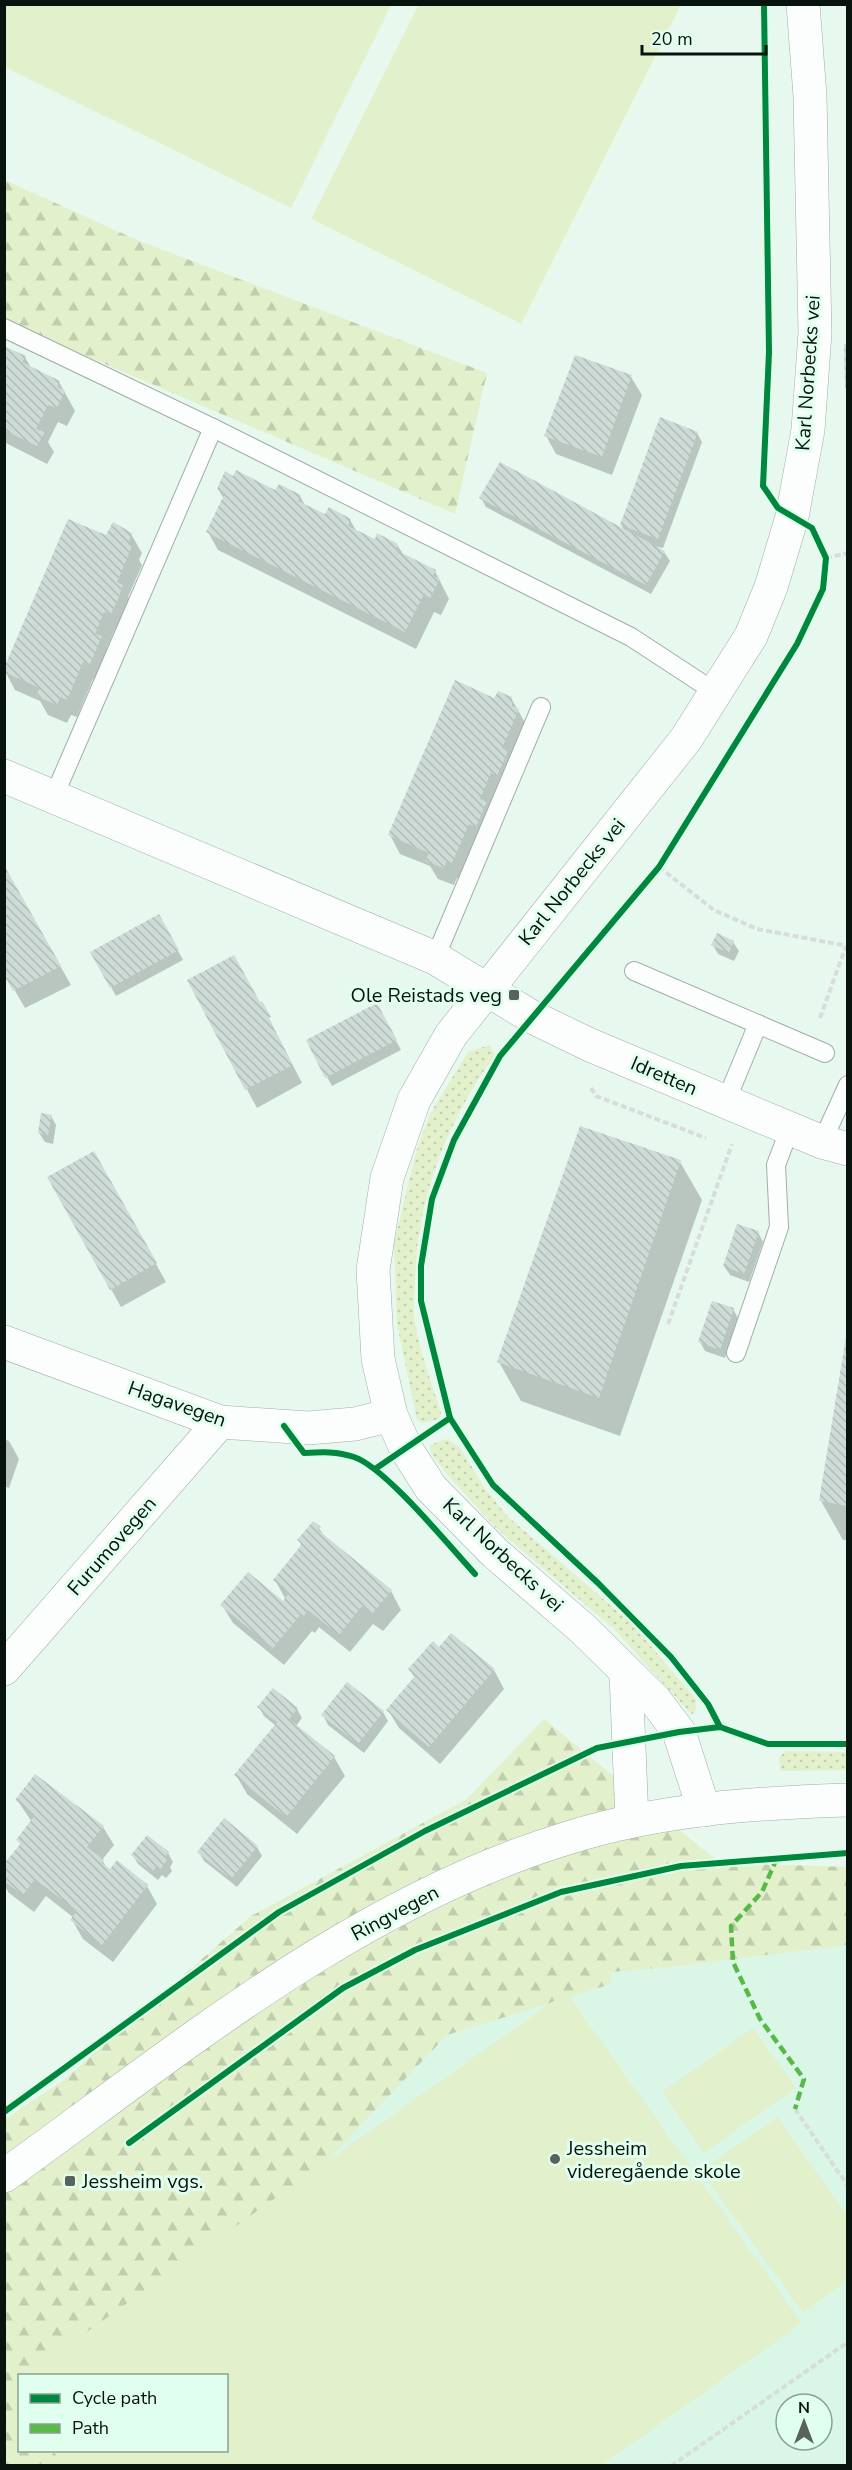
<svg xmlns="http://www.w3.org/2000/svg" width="852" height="2470" viewBox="0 0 852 2470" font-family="'Nunito Sans',sans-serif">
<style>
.built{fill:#d9f6e7;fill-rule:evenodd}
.grass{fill:url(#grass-dots)}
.forest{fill:url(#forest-firs)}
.pitch{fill:#e2f1cb}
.shadow{fill:#0003}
.building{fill:url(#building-back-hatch)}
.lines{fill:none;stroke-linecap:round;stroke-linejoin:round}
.lane-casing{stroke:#a1aea7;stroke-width:20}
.street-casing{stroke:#a1aea7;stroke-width:34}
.secondary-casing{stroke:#a1aea7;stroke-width:34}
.path{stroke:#d8ddda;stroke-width:4;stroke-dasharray:6 3;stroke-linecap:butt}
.lane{stroke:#fbfefd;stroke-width:18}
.street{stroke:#fbfefd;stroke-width:33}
.secondary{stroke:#fbfefd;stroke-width:33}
.quiet{stroke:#58b947;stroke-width:4.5;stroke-dasharray:9 4.5;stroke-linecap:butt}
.cycleway-casing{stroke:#e0ffee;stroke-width:10}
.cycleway{stroke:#00873e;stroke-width:6}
.poi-dot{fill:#57635d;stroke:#e0ffee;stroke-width:2}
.labels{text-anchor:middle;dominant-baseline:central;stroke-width:6;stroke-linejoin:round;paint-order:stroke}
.street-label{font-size:20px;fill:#09130e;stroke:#e0ffee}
.poi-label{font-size:20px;fill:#09130e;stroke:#e0ffee;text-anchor:start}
</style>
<defs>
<pattern id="grass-dots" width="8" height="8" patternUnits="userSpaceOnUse" patternTransform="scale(1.5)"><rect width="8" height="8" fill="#e2f1cb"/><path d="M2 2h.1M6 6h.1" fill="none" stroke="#c1cead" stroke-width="1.8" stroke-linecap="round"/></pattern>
<pattern id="forest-firs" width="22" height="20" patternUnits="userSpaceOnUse" patternTransform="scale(1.5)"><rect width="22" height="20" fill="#e2f1cb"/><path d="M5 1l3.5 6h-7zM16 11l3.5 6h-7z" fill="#c1cead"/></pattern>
<pattern id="building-back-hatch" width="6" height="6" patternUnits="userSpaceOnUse" patternTransform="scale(1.5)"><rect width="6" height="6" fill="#cedcd7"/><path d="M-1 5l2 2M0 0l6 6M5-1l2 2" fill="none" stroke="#b0bcb7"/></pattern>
</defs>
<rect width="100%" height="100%" fill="#e7f8ef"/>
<path class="built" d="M847,1928V2465H5L4,2342L522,1975ZM20,2376H226V2450H20ZM786,2404H822V2440H786Z"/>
<g class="grass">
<path d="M490,1045L495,1055C447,1121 417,1198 415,1280C415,1292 413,1305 414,1316C419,1350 431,1381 441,1413L439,1419L423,1423L417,1420L397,1324L394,1243L417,1149L430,1114L468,1052Z"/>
<polygon points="446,1439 459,1446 484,1487 506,1515 632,1624 696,1699 696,1709 692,1715 615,1630 496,1528 445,1472 431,1453 430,1445"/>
<polygon points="785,1751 847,1752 847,1770 780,1771 779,1758"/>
</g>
<g class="forest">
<polygon points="5,180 137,240 487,373 455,514 5,321"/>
<polygon points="544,1719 720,1863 847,1867 847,1945 667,1967 611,1972 611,1984 447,2035 279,2211 160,2375 20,2376 20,2450 171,2451 173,2465 5,2466 5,2119 65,2079 251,1916 467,1799"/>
</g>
<g class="pitch">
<polygon points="419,4 681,5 521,324 311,219"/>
<polygon points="4,5 5,4 391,5 291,208 5,67"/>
<polygon points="566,1992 802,2323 602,2465 64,2465 53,2451 226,2450 226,2376 26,2375"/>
<polygon points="753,2028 796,2088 704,2153 662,2092"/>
<polygon points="777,2117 847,2215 847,2281 803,2313 701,2171"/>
</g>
<g class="shadow">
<polygon points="4,347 25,357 31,368 59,382 75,411 67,426 58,422 48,442 54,452 47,464 4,442"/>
<polygon points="631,377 642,395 612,475 556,454 546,436"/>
<polygon points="697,433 702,442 663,548 652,546 664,552 670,561 651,594 486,507 481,498 625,531 621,525"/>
<polygon points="218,489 300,496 306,507 326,516 350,520 357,532 375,541 397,545 404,555 435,571 449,599 441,615 434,612 416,649 218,550 208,532 224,499"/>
<polygon points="131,534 142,553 139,560 142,565 128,597 133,605 122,632 115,629 107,648 111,656 101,681 93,679 77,717 71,715 67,723 48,715 40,701 15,690 5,671 107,536"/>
<polygon points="511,698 528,728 463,880 457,878 454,885 438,879 430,866 400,854 390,835 495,700"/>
<polygon points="4,867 71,985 25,1008 4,972"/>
<polygon points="159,916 183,960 116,996 92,953"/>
<polygon points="733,942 739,951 734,961 718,954 713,945"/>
<polygon points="189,981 261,1003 302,1083 257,1108"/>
<polygon points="382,1014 401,1050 332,1086 327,1077"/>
<polygon points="51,1116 56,1125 53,1144 45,1142 39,1133"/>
<polygon points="94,1153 166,1282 121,1307 49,1178"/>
<polygon points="680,1162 702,1200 620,1436 521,1401 499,1362"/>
<polygon points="758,1232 763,1242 749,1282 730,1275 724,1266"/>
<polygon points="733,1309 738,1318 725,1358 705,1351 700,1342"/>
<polygon points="848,1339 848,1540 843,1540 821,1501"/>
<polygon points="4,1439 9,1441 19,1459 9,1488 4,1486"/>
<polygon points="319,1528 325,1538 391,1591 401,1610 383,1631 373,1624 350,1652 319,1627 315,1633 312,1631 284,1665 233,1623 222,1605 284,1603 285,1598 275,1580 302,1547 299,1540"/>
<polygon points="439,1649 494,1670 504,1689 440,1764 399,1728 388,1710 415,1678 410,1670"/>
<polygon points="259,1707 297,1709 302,1718 296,1726 334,1757 345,1776 297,1834 247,1794 236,1775 276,1726 264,1716"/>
<polygon points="383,1712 388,1721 364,1753 328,1725 323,1715"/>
<polygon points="17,1800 103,1827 114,1845 102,1860 107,1868 147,1886 157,1904 113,1962 83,1939 72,1920 74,1918 46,1896 34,1912 9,1893 4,1885 4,1866 21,1845 18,1840 32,1822"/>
<polygon points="257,1847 262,1856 237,1887 204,1861 199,1852"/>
<polygon points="168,1853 173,1862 170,1867 172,1871 166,1878 162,1875 158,1880 138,1864 133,1855"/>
</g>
<g class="building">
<polygon points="844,344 848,344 848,388 845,388"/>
<polygon points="4,346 26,356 22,362 60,381 57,387 65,391 57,408 48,405 36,429 45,432 37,446 4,430"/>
<polygon points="575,355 632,375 602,457 544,436"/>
<polygon points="660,417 698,432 658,539 620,525"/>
<polygon points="500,462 665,551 646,585 479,498"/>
<polygon points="236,470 275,490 279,484 301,495 298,501 325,514 329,507 351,519 348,526 375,539 377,533 398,544 396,550 436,570 433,576 440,579 430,598 424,594 405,632 206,532 225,493 217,489 225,471 233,476"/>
<polygon points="68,519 106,535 113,522 132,533 128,544 132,546 117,582 123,585 118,599 111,614 104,612 95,634 102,636 90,664 83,662 67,700 60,697 57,705 36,696 40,688 4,672 4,668"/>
<polygon points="455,680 494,698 498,691 512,697 512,706 519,709 502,748 508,751 497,776 491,773 480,799 487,801 476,827 469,824 452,863 447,860 444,868 425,861 429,853 388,835"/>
<polygon points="4,865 61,966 13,991 4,975"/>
<polygon points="159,914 179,950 110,988 90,952"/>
<polygon points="717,933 734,941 729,953 711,945"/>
<polygon points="234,955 260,1002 262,1001 271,1017 268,1018 293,1065 245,1090 187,980"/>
<polygon points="377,1003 397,1040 325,1078 306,1040"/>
<polygon points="41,1113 52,1115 48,1135 38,1133"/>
<polygon points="580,1126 681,1160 599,1398 497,1362"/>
<polygon points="94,1151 157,1263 110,1290 47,1177"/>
<polygon points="737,1224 759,1231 744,1274 723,1266"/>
<polygon points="712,1301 734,1308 720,1350 698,1342"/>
<polygon points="846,1337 848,1337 848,1506 819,1501"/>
<polygon points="313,1521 321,1527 318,1530 392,1590 372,1614 362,1606 339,1635 308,1610 304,1616 301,1614 273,1648 220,1605 248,1572 283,1601 289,1593 273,1580 302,1544 297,1540"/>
<polygon points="451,1633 495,1669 429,1747 386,1710 415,1676 408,1669 433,1641 439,1647"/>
<polygon points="347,1682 384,1711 358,1744 321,1715"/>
<polygon points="273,1688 298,1708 289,1719 335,1756 286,1817 234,1775 277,1722 257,1707"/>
<polygon points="35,1774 104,1826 87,1847 104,1860 102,1863 110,1869 117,1860 148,1885 102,1945 70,1920 77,1911 35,1879 23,1895 4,1881 4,1864 21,1843 16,1840 35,1815 15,1800"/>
<polygon points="224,1818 258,1846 231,1879 197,1852"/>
<polygon points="147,1835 169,1852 164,1858 167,1860 160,1870 156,1867 152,1872 131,1855"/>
</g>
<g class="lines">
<g class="lane-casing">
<g id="lane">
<polyline points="4,328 213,428 631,637 715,692"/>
<polyline points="54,796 213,428"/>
<polyline points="435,958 541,707"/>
<polyline points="634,971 825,1053"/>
<polyline points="726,1101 758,1024"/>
<polyline points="822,1142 848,1085"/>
<polyline points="736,1353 779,1227 776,1165 790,1128"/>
</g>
</g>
<g class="street-casing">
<g id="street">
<polyline points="4,776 435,958 532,1017 590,1045 822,1142 848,1149"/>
<polyline points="4,1342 220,1422 308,1428 355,1424 391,1415"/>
<polyline points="4,1669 220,1422"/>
<polyline points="626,1674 632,1821"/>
<polyline points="704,1810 679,1732 654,1699 583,1629 495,1553 431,1488 406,1449 391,1415 378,1359 373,1270 387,1178 414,1100 451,1035 686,739 751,636 771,587 792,517 808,430 815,333 810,96 803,4"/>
</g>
</g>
<g class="secondary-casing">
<path id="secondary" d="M4,2176C182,2048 358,1901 571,1837C661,1809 754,1803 848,1800"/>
</g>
<g class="path">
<polyline points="826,558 848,553"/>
<polyline points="659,867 714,910 757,929 848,946"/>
<polyline points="820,1018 846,946"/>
<polyline points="591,1088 596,1096 706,1138"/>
<polyline points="668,1324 732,1144"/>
<polyline points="795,2109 848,2186"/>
<polyline points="671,2466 848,2342"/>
</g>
<use href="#lane" class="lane"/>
<use href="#street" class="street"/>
<use href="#secondary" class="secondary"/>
<polyline class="quiet" points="777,1858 762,1892 731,1926 733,1962 760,2019 804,2079 795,2109"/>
<g class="cycleway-casing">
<g id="cycleway">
<path d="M284,1426L304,1453C321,1452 337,1451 354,1457C385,1467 450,1547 475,1574"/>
<polyline points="375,1469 450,1418"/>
<polyline points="720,1727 708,1704 671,1657 598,1583 493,1485 450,1418 421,1301 421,1266 432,1199 454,1140 500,1056 659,867 797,644 823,589 826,558 812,528 778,508 763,486 769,352 764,4"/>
<polyline points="4,2112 279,1912 425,1831 597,1748 679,1732 720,1727 768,1744 848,1744"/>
<polyline points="129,2143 343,1988 415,1950 561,1892 681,1866 848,1853"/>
</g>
</g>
<use href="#cycleway" class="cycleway"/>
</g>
<g class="poi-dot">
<rect x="508" y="989" width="12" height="12" rx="3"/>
<circle cx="555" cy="2159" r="6"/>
<rect x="64" y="2175" width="12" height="12" rx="3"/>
</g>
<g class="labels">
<g class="street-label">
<text transform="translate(808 373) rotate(-86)">Karl Norbecks vei</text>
<text transform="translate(572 882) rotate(-51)">Karl Norbecks vei</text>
<text transform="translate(664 1076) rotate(23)">Idretten</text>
<text transform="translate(177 1404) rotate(19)">Hagavegen</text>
<text transform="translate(112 1546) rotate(-49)">Furumovegen</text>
<text transform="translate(503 1555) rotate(43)">Karl Norbecks vei</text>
<text transform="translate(395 1913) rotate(-28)">Ringvegen</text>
</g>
<g class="poi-label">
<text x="502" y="995" text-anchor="end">Ole Reistads veg</text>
<text x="567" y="2148">Jessheim<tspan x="567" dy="23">videregående skole</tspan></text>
<text x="82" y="2181">Jessheim vgs.</text>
</g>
</g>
<rect width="852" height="2470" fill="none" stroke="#09130e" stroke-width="12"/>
<rect x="18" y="2374" width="210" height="78" fill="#e0ffee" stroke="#8aa194" stroke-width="1.5"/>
<rect x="30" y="2394" width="30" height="9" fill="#00873e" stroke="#8aa194" stroke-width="1.5"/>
<text x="72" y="2404" font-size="18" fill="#09130e">Cycle path</text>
<rect x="30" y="2424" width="30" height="9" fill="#58b947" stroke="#8aa194" stroke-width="1.5"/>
<text x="72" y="2434" font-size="18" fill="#09130e">Path</text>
<g transform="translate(804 2422)"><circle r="28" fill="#e0ffee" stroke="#8aa194" stroke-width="1.5"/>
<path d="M0-4.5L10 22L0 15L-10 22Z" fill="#57635d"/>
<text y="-9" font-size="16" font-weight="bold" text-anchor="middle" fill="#09130e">N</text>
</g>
<path d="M642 45v9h124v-9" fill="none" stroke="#09130e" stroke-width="3"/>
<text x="651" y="45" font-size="18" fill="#09130e" stroke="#e0ffee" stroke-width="4.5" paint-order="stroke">20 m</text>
</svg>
